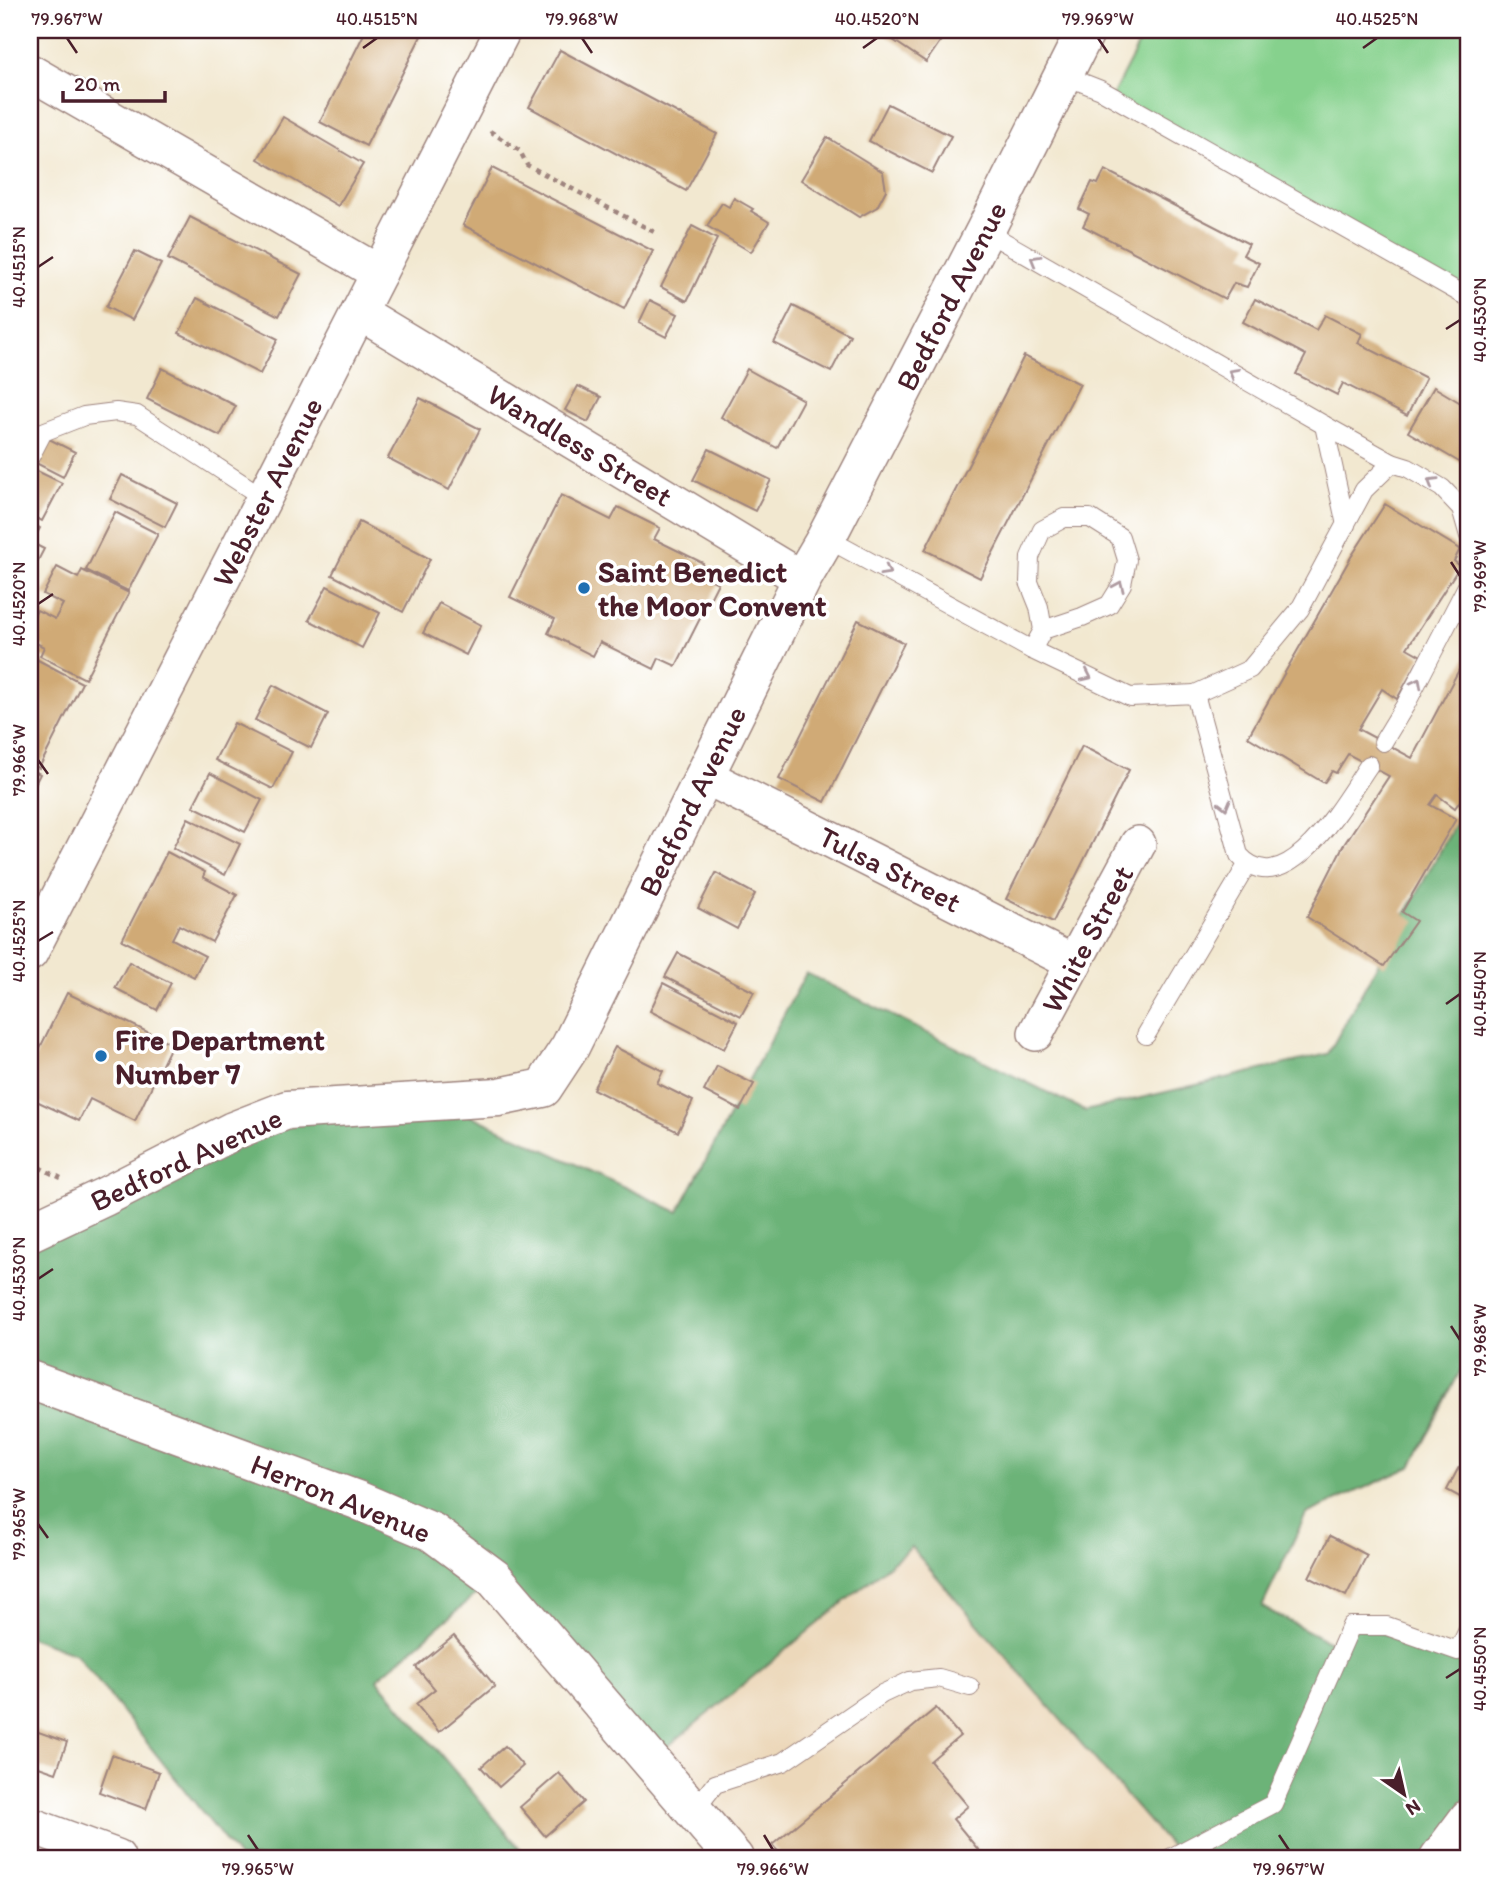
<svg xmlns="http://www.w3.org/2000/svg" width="1499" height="1888" viewBox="0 0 1499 1888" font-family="Itim,sans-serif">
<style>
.built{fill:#ecd8ba}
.green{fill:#86d18d;stroke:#68785c;stroke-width:2}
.forest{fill:#6cb378;stroke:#5b6952;stroke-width:2}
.building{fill:#d0aa76}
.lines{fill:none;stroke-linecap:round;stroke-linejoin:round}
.lane-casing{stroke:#9e847e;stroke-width:20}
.street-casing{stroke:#9e847e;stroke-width:38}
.secondary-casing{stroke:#9e847e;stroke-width:41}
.primary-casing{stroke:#9e847e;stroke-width:41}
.path{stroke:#9e847e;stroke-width:4.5;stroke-dasharray:5 5;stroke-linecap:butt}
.lane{stroke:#fff;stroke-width:18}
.street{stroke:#fff;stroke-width:35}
.secondary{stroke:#fff;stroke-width:38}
.primary{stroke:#fff;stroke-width:38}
.oneway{stroke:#ae9aa0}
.ticks{fill:none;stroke:#4a1f2b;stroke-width:2.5}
.poi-dot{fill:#1f6fb2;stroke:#fff;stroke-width:2.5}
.labels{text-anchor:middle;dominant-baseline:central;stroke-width:7;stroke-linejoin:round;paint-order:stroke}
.street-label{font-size:30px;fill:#4a1f2b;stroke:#fff}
.poi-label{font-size:30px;font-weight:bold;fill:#4a1f2b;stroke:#fff;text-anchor:start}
.neatline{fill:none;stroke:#4a1f2b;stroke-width:2.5}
.ticks-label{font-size:18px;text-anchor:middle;fill:#4a1f2b}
</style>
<rect width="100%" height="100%" fill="#fff"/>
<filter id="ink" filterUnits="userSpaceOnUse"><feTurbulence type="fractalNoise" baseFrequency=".0143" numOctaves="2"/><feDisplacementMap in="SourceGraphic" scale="14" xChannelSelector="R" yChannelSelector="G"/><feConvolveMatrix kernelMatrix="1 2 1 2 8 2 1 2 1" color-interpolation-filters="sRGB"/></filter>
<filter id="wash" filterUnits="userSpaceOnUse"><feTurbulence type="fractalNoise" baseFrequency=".00686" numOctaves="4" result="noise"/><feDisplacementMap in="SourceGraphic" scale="28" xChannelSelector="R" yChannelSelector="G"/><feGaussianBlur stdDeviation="1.57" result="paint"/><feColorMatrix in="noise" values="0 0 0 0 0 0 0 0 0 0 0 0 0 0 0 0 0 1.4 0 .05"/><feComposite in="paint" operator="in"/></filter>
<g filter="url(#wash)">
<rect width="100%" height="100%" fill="#f2e8d0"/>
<polygon class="built" points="911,1547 1177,1854 1183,1858 734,1858 650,1761"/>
<polygon class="green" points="1146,30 1469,30 1469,301 1112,96"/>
<polygon class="forest" points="1469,799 1469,1354 1411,1467 1306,1514 1262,1607 1341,1648 1351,1626 1458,1651 1469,1628 1469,1818 1439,1858 1183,1858 1177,1854 911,1547 650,1761 494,1579 377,1679 528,1858 239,1858 76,1654 30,1637 30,1232 233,1131 438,1100 678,1212 806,973 1085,1111 1328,1054"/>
<g id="blocks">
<g class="building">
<polygon points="366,30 424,30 366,146 320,122"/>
<polygon points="878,30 948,30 926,62"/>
<polygon points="560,50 717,134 686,191 529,107"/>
<polygon points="888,104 951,136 932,173 869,141"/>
<polygon points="283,117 363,164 338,206 258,159"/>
<polygon points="827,137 883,172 886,190 877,207 859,217 801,180"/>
<polygon points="492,168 653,251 624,309 463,225"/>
<polygon points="1105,170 1249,244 1243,255 1259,263 1247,287 1234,283 1225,299 1083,226 1089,214 1079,209 1092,182 1098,184"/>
<polygon points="734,198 753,209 751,211 769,222 751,252 707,226 722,203 729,207"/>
<polygon points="190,217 301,274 279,316 168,259"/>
<polygon points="692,226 717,239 687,301 661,287"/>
<polygon points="135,251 161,264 132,320 106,307"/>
<polygon points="197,298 278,339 260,374 179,333"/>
<polygon points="1255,299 1316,330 1325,315 1362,334 1358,343 1426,378 1407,416 1343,383 1337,395 1296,374 1306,355 1243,322"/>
<polygon points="650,300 678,314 666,337 639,323"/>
<polygon points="793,306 850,335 831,372 774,343"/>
<polygon points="1024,356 1080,384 980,578 925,550"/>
<polygon points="162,368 236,406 220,436 147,399"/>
<polygon points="747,369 803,400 777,448 721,417"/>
<polygon points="578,386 601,397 588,422 565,410"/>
<polygon points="1434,387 1469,408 1469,461 1466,466 1408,432"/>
<polygon points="420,398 480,429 449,490 388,458"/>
<polygon points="47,438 75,452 63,477 34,462"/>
<polygon points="709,449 771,480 755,511 693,480"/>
<polygon points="35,470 62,483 42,521 30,515 30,479"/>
<polygon points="122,475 177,503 165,527 110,499"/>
<polygon points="561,495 611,520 618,507 660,528 654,539 703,563 698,573 718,583 676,666 659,658 654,669 600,642 593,656 548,633 555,619 510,597"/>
<polygon points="1385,504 1460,549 1454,561 1460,566 1407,648 1421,656 1397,699 1382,689 1358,729 1412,758 1469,651 1469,772 1461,787 1467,791 1455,808 1437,795 1430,805 1456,819 1402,912 1416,921 1384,966 1307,917 1343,846 1389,776 1348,754 1336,773 1332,771 1324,783 1248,737 1351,557"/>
<polygon points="115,512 158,534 128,591 86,570"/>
<polygon points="30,522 40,528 35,537 30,535"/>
<polygon points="359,522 430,559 403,612 332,575"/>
<polygon points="30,542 44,549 30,576"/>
<polygon points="57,567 78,578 82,570 129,593 85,679 40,656 44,647 30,640 30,625 37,610 55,619 63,604 43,594"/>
<polygon points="327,586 380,613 362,648 309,620"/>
<polygon points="439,603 481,625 466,655 423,633"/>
<polygon points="858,620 904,643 825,802 779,779"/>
<polygon points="34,658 82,683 39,768 30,763 30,667"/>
<polygon points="273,685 328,714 311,748 255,720"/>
<polygon points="234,723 292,752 273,789 215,760"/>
<polygon points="1082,746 1129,770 1053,922 1006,899"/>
<polygon points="30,769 40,774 30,794"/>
<polygon points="210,773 262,800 245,832 193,806"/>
<polygon points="188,818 240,844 225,875 173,848"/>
<polygon points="167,852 205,872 203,877 237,895 212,942 179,925 172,939 205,956 194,977 122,940"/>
<polygon points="716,873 755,894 737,929 698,908"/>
<polygon points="678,953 754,992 741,1016 665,977"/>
<polygon points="129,962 171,983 157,1010 115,988"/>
<polygon points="663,983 738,1022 724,1049 650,1011"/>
<polygon points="67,993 172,1044 135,1121 90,1099 79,1121 30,1098 30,1068"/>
<polygon points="615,1047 663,1071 657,1083 693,1101 678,1132 593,1089"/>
<polygon points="717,1066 754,1084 740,1110 704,1091"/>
<polygon points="1459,1467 1469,1473 1469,1502 1447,1490"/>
<polygon points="1330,1536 1367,1555 1346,1596 1309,1577"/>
<polygon points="454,1636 495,1686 439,1732 416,1704 435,1689 416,1667"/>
<polygon points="936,1708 960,1736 930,1761 968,1806 953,1819 981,1853 975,1858 784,1858 772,1845"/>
<polygon points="30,1729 67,1742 56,1773 30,1764"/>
<polygon points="505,1746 523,1766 499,1787 481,1767"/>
<polygon points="112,1755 159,1772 146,1809 99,1792"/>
<polygon points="559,1773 584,1802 545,1836 520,1807"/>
<polygon points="633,1851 638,1858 624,1858"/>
</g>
</g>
</g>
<g filter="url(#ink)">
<use href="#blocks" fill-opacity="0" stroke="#9e847e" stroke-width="2"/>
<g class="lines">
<g class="lane-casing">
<g id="lane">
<polyline points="1063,75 1101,90 1469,298"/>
<polyline points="985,231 1324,425 1392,463 1408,468 1442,488 1461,508 1469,536"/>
<polyline points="1324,425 1346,525"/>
<polyline points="30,457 43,432 84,416 116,412 137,415 264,498"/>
<path d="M826,538L1032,650L1130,697L1195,694L1239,855C1286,908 1346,798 1369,765"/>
<polyline points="1032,650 1043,630 1039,607 1029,582 1030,557 1042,530 1064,518 1090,518 1120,537 1127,560 1122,584 1109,605 1082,617 1043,630"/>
<polyline points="1195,694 1250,669 1300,609 1364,490 1392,463"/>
<polyline points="1383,742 1406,704 1469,582"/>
<polyline points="1146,1035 1247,865"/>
<polyline points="694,1811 715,1784 783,1762 882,1694 910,1681 939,1678 970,1687"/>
<polyline points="1170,1858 1273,1804 1351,1626 1387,1626 1458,1651 1469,1628"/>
</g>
</g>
<g class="street-casing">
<g id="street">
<polyline points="30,72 379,273"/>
<polyline points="359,312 802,579"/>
<polyline points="705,776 1074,963"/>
<polyline points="30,953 264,498 503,30"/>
<polyline points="1036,1033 1138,844"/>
<polyline points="30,1825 117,1857 116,1858"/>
</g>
</g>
<g class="secondary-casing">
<g id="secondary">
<polyline points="30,1232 104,1197 233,1131 287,1110 499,1097 543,1088 570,1047 802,579 826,538 985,231 1086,30"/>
<polyline points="30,1380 357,1500 432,1532 494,1578 734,1858"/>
</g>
</g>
<g class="primary-casing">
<polyline id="primary" points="1439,1858 1469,1818"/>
</g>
<g class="path">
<polyline points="490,131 520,151 527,165 658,234"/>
<polyline points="30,1163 61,1178"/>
</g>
<use href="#lane" class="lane"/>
<use href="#street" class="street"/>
<use href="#secondary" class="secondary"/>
<use href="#primary" class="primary"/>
</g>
<defs><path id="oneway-chevron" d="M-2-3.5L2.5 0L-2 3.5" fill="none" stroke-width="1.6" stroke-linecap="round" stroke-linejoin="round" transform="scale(1.75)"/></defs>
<g class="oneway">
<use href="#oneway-chevron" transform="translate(1035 260) rotate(-150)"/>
<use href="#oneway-chevron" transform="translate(1233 373) rotate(-150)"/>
<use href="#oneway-chevron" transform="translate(1432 482) rotate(-149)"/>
<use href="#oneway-chevron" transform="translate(886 571) rotate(29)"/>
<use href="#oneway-chevron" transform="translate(1119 586) rotate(-66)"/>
<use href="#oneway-chevron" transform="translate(1087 676) rotate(25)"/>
<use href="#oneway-chevron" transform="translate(1417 683) rotate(-63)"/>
<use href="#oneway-chevron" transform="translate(1225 805) rotate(75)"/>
</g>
</g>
<path class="ticks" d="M67,38L77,53M582,38L592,53M1098,38L1108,53M363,48L377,38M863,48L877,38M1363,48L1377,38M38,267L53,257M1446,329L1460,320M1451,562L1460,576M38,604L53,594M38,760L48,774M38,941L53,932M1446,1004L1460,994M38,1279L53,1269M1451,1326L1460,1340M38,1524L48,1538M1446,1678L1460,1669M248,1835L258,1850M764,1835L773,1850M1279,1835L1289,1850"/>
<g class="poi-dot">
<circle cx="584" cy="588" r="7"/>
<circle cx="101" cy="1056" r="7"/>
</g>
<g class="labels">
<g class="street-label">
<text transform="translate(951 296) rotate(-63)">Bedford Avenue</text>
<text transform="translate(580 445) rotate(31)">Wandless Street</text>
<text transform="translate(267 492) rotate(-63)">Webster Avenue</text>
<text transform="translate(692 801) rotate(-64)">Bedford Avenue</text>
<text transform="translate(890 869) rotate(27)">Tulsa Street</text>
<text transform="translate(1087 939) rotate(-62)">White Street</text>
<text transform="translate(186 1159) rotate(-25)">Bedford Avenue</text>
<text transform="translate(341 1498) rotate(22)">Herron Avenue</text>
</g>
<g class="poi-label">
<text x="598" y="571">Saint Benedict<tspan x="598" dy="34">the Moor Convent</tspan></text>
<text x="115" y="1039">Fire Department<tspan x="115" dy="34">Number 7</tspan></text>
</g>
</g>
<rect width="1499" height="1888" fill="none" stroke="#fff" stroke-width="77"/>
<g transform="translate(1404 1794) rotate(146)" stroke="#ffffff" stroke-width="5" paint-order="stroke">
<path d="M0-5L12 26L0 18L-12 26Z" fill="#4a1f2b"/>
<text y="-10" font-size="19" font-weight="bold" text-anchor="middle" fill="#4a1f2b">N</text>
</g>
<path d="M63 91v10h102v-10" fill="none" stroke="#4a1f2b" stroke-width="3.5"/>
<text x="74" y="91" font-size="21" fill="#4a1f2b" stroke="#ffffff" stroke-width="5" paint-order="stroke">20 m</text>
<rect x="38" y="38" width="1422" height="1812" class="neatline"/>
<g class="ticks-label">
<text x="67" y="25">79.967°W</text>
<text x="377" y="25">40.4515°N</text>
<text x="582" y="25">79.968°W</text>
<text x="877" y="25">40.4520°N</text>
<text x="1098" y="25">79.969°W</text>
<text x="1377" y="25">40.4525°N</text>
<text transform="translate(19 267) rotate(-90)" y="6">40.4515°N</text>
<text transform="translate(1480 320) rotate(-90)" y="6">40.4530°N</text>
<text transform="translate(1480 576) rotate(-90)" y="6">79.969°W</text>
<text transform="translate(19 604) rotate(-90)" y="6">40.4520°N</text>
<text transform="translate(19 760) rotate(-90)" y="6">79.966°W</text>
<text transform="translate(19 941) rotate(-90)" y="6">40.4525°N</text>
<text transform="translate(1480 994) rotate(-90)" y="6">40.4540°N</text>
<text transform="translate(19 1279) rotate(-90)" y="6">40.4530°N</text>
<text transform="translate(1480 1340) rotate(-90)" y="6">79.968°W</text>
<text transform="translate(19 1524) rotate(-90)" y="6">79.965°W</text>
<text transform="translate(1480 1669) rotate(-90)" y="6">40.4550°N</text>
<text x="258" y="1875">79.965°W</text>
<text x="773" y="1875">79.966°W</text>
<text x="1289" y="1875">79.967°W</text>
</g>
</svg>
